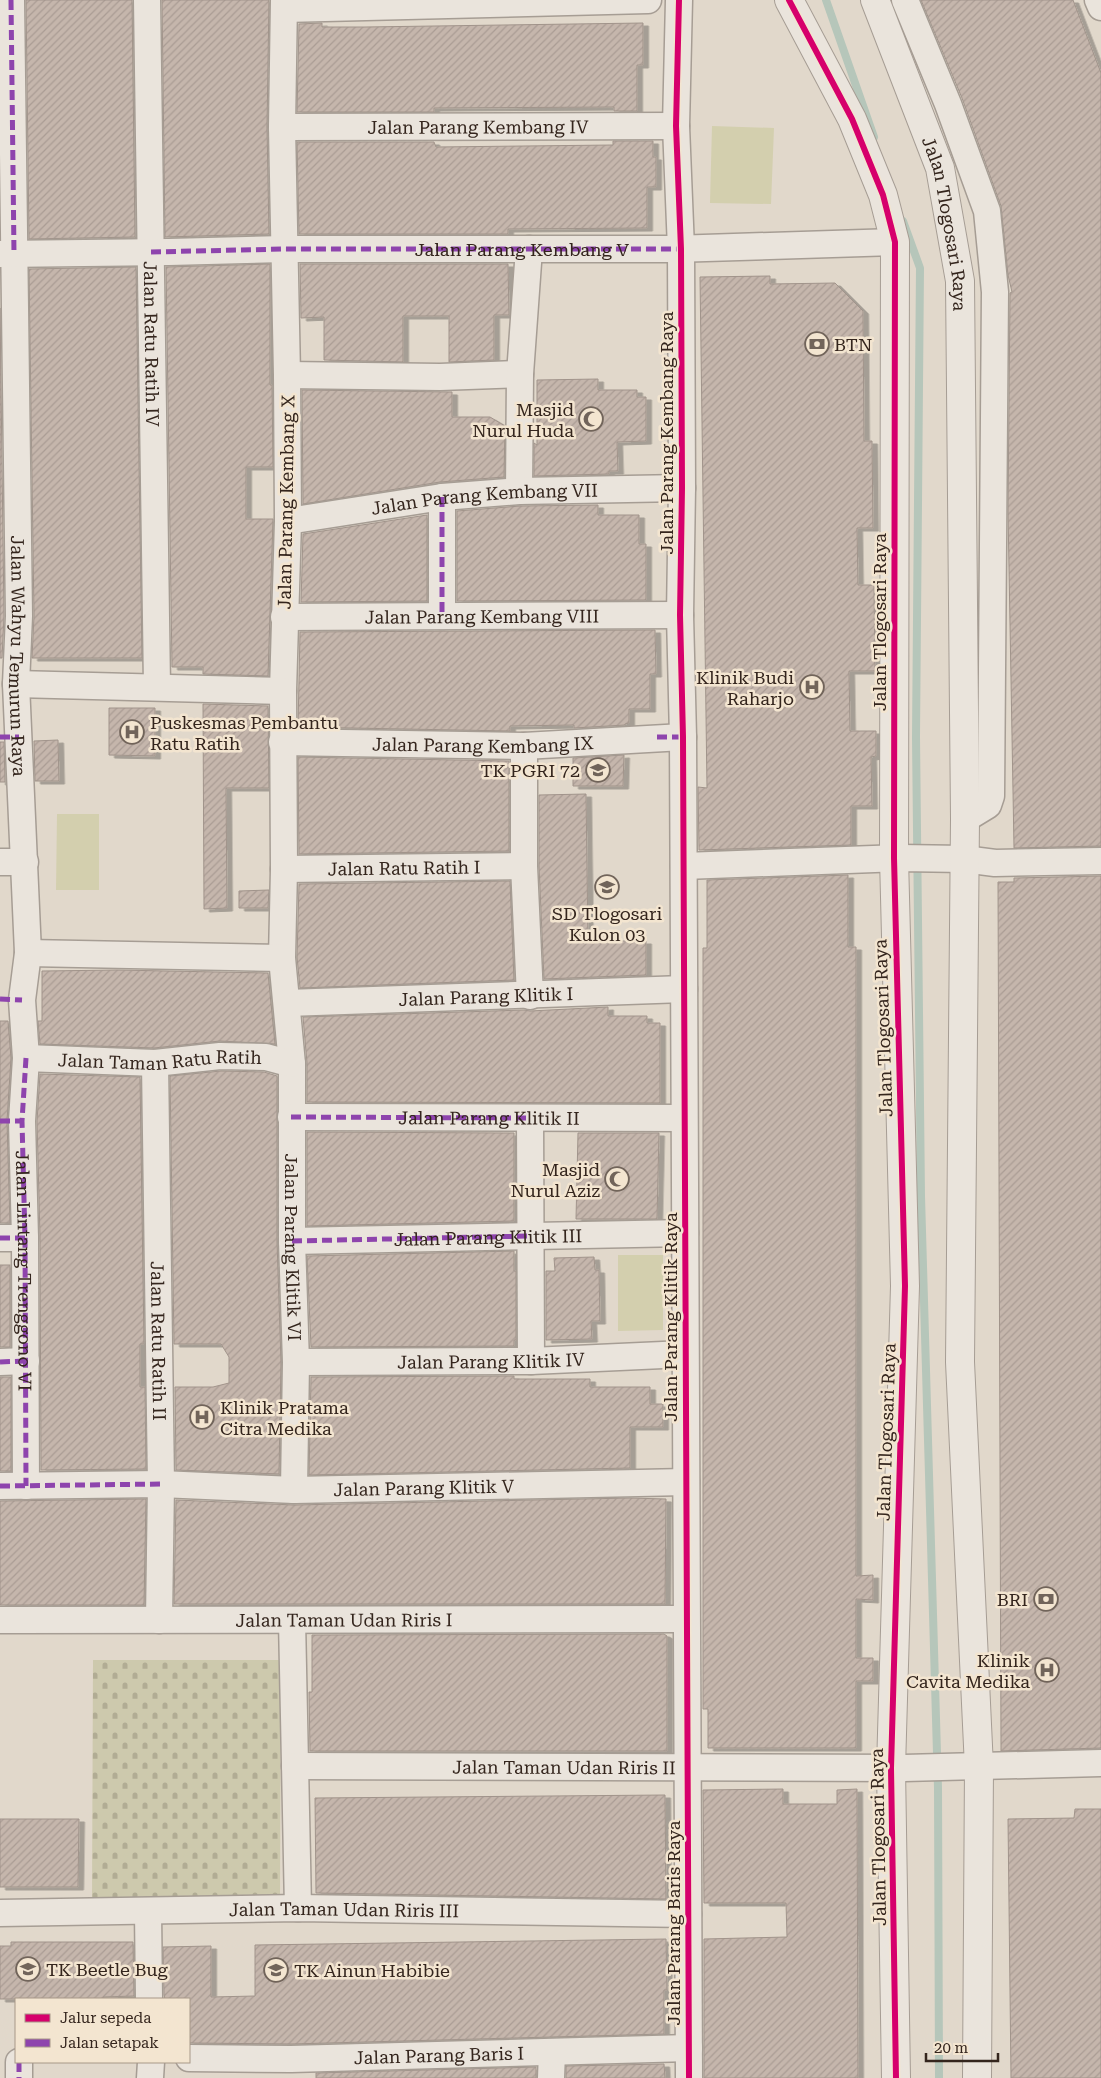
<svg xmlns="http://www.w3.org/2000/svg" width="1101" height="2078" viewBox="0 0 1101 2078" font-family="'Roboto Serif',serif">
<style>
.cemetery{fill:url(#cemetery-stones)}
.park{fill:#d3cfae}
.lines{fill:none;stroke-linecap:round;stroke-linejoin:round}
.stream{stroke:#b6c6ba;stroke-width:8}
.building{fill:url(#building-hatch);stroke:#a1948b;filter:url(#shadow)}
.minor-casing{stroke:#a69d94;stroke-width:29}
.tertiary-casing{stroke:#a69d94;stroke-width:30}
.minor{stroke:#eae4dc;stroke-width:26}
.tertiary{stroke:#eae4dc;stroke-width:28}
.quiet{stroke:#8e44ad;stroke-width:5;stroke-dasharray:10 5;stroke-linecap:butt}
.cycleway-casing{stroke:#f3e5d0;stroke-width:9}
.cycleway{stroke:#d6006c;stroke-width:6}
.labels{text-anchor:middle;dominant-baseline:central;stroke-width:5;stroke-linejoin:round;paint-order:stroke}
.street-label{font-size:18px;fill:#34251d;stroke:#f3e5d0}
.poi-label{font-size:18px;fill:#34251d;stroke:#f3e5d0;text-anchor:end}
</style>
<defs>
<pattern id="cemetery-stones" width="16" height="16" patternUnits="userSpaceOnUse" patternTransform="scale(1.25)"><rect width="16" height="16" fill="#cdc9ad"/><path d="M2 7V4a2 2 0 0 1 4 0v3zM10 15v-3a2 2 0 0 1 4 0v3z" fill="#b1ac94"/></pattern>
<pattern id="building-hatch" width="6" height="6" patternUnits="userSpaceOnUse" patternTransform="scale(1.25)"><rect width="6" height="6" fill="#c5b6ac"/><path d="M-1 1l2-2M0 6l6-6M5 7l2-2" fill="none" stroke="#aa9c94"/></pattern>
<filter id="shadow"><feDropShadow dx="5.5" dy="3" stdDeviation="0" flood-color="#0004"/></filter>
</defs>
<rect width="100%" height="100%" fill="#e1d8cb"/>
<polygon class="cemetery" points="93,1660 281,1660 280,1899 92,1898"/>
<g class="park">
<polygon points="712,126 774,128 771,204 710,203"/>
<polygon points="57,814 99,814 99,890 56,890"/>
<polygon points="618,1255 663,1255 663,1330 618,1331"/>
</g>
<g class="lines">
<g class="stream">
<polyline points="826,0 874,137"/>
<polyline points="903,221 920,268 916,737 921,1196 938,1788 939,2078"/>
</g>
</g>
<g class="building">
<polygon points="26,0 132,0 135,237 29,239"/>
<polygon points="162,0 269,0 267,127 269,234 165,237"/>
<polygon points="921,0 1073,0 1101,73 1101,846 1014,848 1008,512 1010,293 1012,292 1008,275 1001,206 962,98"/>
<polygon points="322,23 322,27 365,27 643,23 643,65 637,65 637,111 614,111 614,107 434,108 434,112 297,112 299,24"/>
<polygon points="613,141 653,141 653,157 656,157 656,187 647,187 647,228 508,229 508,234 299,234 297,142 434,142 436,147 613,145"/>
<polygon points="270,264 270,385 272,385 273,467 246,467 246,519 273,519 268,676 203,674 203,667 172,667 166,267"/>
<polygon points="300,264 508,264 509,315 494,315 494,360 449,362 449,316 403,316 403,362 324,360 324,317 301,318"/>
<polygon points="136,267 142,658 32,658 34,616 29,269"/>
<polygon points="770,276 770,284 835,283 863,311 864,441 872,441 873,528 857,528 858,585 874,585 875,671 849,671 850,731 876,731 876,756 871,757 872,806 851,806 851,845 699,850 698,787 707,788 700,277"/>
<polygon points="0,308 4,616 2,658 0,658"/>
<polygon points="598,379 598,390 637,390 637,397 646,397 646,441 617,442 618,471 609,471 609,474 534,476 534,443 537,445 537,380"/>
<polygon points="302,390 452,392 452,417 490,417 505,426 504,477 440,482 303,504"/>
<polygon points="598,505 598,515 639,515 639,544 646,544 646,600 457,601 457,511 520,506"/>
<polygon points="427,515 427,601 301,602 303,534"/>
<polygon points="655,630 656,674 650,674 650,709 629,709 629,723 625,724 625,725 574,728 574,725 510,726 510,731 298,727 300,632"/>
<polygon points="203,704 268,706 269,788 226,788 227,908 204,909"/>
<polygon points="109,708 155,708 155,756 109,755"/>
<polygon points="58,740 59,781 35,781 34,741"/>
<polygon points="0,742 4,742 5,782 0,782"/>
<polygon points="624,755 623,786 573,786 573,758"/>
<polygon points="298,757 509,761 509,851 299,854"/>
<polygon points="586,794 588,941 646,941 646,975 544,979 539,866 539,795"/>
<polygon points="848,875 848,947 856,947 856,1576 873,1575 873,1600 856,1599 856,1658 873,1658 873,1681 856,1681 856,1748 708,1748 708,1709 703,1709 703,948 707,948 707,880"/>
<polygon points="1101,876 1101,1748 1001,1751 998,882 1014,882 1014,878"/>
<polygon points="510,881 514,980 300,988 297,957 299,884"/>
<polygon points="269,890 268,908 239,908 239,891"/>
<polygon points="117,970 268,973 275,1044 220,1041 154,1048 40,1044 38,1021 42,1021 42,971"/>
<polygon points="608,1007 608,1016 647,1016 647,1023 660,1023 660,1103 307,1102 307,1063 303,1017 524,1010 530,1011"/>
<polygon points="0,1021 8,1021 11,1058 7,1121 10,1223 0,1223"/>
<polygon points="221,1071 264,1072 277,1076 277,1241 281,1362 279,1474 176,1470 175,1387 213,1387 229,1383 229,1357 221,1344 174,1344 170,1076"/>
<polygon points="40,1074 140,1077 144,1344 140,1344 140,1387 145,1387 146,1469 41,1470 40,1238 37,1121"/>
<polygon points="307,1132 514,1133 514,1221 307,1226"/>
<polygon points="578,1133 659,1133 657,1219 576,1219"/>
<polygon points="514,1251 514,1271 516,1271 516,1340 514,1340 514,1346 311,1347 307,1256"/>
<polygon points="594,1257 595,1270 599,1270 600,1321 591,1321 592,1339 546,1340 546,1271 555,1271 554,1258"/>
<rect x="0" y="1265" width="10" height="82"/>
<polygon points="514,1376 514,1379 590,1379 590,1387 650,1387 650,1404 663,1404 663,1427 630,1427 630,1468 309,1475 311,1377"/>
<rect x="0" y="1377" width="11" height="94"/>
<polygon points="630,1498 666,1499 665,1604 174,1604 176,1500 294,1505"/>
<polygon points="146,1499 144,1605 0,1605 0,1501"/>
<polygon points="664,1634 667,1636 667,1751 310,1751 309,1692 312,1692 312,1635"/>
<polygon points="783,1789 783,1804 837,1804 837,1790 857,1789 858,2078 704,2078 704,1939 787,1937 786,1903 704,1903 703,1790"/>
<polygon points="665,1795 666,1899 316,1893 315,1798"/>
<polygon points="1075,1809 1101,1809 1101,2078 1011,2078 1008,1819 1074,1818"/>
<polygon points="0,1819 79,1819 78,1887 0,1887"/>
<polygon points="666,1939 667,1990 664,1990 664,2034 291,2044 189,2043 189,1999 165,1999 164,1995 163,1947 211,1946 211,1997 255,1996 255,1945"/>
<polygon points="11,1942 133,1942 134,1996 103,1997 103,1999 0,1999 0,1946 11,1946"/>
<polygon points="664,2064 665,2078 566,2078 566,2066"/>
<polygon points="536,2067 536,2078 316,2078 316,2073"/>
</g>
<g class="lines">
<g class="minor-casing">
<g id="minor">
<path id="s1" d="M11,0L19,616L16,684L28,953L22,1000L26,1058L22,1121L25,1238L26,1486"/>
<path id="s2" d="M147,0L157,686"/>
<path id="s3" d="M284,0L282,127L287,375L288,521L283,691L284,869L282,958L292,1064V1241L296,1362L294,1490"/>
<polyline points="679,0 676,126 681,249 682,488 680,615 683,737 689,2078"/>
<polyline points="905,0 948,104 987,211 995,292 991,796 988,805 965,819"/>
<polyline points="1098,0 1101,7"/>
<polyline points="284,9 648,0"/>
<path id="s4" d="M282,127L676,126"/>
<path id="s5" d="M0,254L169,252L285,249H673L895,242"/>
<polyline points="287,375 440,377 520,374"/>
<polyline points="519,491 520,374 529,249"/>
<polyline points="442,497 442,616"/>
<path id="s6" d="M288,521L442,497L519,491L682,488"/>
<path id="s7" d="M284,617L680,615"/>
<polyline points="16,684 283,691"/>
<path id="s8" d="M282,742L524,746L683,737"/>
<polyline points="524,746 524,866 530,996"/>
<polyline points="0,862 25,862"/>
<polyline points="684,866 901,858 964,859 995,863 1101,861"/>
<path id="s9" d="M284,869L524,866"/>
<polyline points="28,953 282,958"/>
<path id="s10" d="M287,1003L684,989"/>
<path id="s11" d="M26,1058L155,1063L220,1056L266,1057L292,1064"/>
<path id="s12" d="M155,1063L161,1484L159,1620"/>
<path id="s13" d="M291,1117L684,1118"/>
<polyline points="530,1118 531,1361"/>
<polyline points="0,1238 25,1238"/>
<path id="s14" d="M292,1241L685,1233"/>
<polyline points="0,1362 26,1361"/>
<path id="s15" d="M296,1362L531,1361L685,1354"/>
<path id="s16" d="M0,1486L161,1484L294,1490L686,1482"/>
<path id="s17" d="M0,1620L686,1619"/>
<polyline points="292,1620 298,1908"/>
<path id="s18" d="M295,1766L904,1768L1101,1763"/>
<polyline points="148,1911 149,1999"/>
<path id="s19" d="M0,1913L298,1908L688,1914"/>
<path id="s20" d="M189,2058L291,2059L689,2048"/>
<polyline points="19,2062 19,2078"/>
<polyline points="150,2078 151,2062"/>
<polyline points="551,2078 552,2052"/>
</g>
</g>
<g class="tertiary-casing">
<g id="tertiary">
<polyline points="789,0 852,119 883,195 895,242 894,858 905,1286 891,1768 896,2078"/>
<path id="s21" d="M875,0L940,168L960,281L965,819L960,1362L979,1767L977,2078"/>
</g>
</g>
<use href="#minor" class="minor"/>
<use href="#tertiary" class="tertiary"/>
<g class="quiet">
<polyline points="11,0 14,254"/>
<polyline points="151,252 285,249 681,249"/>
<polyline points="442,497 442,616"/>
<polyline points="0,737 19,737"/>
<polyline points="657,737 683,737"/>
<polyline points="0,999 22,1000"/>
<polyline points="26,1058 22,1121 25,1238 26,1486"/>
<polyline points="291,1117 530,1118"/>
<polyline points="0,1121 22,1121"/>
<polyline points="0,1238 25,1238"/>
<polyline points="292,1241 531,1236"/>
<polyline points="0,1362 26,1361"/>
<polyline points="0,1486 161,1484"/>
<polyline points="19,2062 19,2078"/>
</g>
<g class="cycleway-casing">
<g id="cycleway">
<polyline points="679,0 676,126 681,249 682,488 680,615 683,737 689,2078"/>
<polyline points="789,0 852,119 883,195 895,242 894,858 905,1286 891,1768 896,2078"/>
</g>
</g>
<use href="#cycleway" class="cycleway"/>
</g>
<defs>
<g id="bank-ring" transform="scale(1.25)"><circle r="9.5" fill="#f3e5d0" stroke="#71645a" stroke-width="1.5"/><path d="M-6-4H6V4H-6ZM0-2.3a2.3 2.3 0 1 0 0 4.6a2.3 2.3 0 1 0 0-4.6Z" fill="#71645a"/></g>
<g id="mosque-ring" transform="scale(1.25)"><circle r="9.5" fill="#f3e5d0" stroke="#71645a" stroke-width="1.5"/><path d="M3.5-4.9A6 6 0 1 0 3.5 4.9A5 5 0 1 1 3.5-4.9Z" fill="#71645a"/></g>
<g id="hospital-ring" transform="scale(1.25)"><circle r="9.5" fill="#f3e5d0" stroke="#71645a" stroke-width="1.5"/><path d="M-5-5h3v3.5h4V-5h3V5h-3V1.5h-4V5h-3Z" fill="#71645a"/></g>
<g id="school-ring" transform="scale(1.25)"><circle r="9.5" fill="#f3e5d0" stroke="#71645a" stroke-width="1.5"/><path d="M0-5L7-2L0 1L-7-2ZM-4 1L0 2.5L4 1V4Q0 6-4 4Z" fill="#71645a"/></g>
</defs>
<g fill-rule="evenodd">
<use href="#bank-ring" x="817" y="344"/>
<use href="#mosque-ring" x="591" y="419"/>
<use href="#hospital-ring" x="812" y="687"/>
<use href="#hospital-ring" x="132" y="732"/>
<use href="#school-ring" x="598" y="770"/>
<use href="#school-ring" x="607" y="887"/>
<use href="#mosque-ring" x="617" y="1179"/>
<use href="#hospital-ring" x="202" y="1417"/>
<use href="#bank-ring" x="1046" y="1599"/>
<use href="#hospital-ring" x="1047" y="1670"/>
<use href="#school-ring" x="28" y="1969"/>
<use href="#school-ring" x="276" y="1970"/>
</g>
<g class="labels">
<g class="street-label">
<text stroke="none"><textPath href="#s4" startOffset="196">Jalan Parang Kembang IV</textPath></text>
<text stroke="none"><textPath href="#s21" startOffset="236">Jalan Tlogosari Raya</textPath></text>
<text stroke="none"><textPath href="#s5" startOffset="522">Jalan Parang Kembang V</textPath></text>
<text stroke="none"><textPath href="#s2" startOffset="344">Jalan Ratu Ratih IV</textPath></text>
<text transform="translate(666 433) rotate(-90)">Jalan Parang Kembang Raya</text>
<text stroke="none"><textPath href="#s6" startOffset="198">Jalan Parang Kembang VII</textPath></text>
<text transform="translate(286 502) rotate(-89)">Jalan Parang Kembang X</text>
<text stroke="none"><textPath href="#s7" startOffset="198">Jalan Parang Kembang VIII</textPath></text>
<text transform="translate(879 622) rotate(-90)">Jalan Tlogosari Raya</text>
<text stroke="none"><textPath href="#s1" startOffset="656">Jalan Wahyu Temurun Raya</textPath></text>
<text stroke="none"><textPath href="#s8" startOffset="201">Jalan Parang Kembang IX</textPath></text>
<text stroke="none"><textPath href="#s9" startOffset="120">Jalan Ratu Ratih I</textPath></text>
<text stroke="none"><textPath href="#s10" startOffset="199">Jalan Parang Klitik I</textPath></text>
<text transform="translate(883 1028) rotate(-92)">Jalan Tlogosari Raya</text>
<text stroke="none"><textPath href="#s11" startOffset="134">Jalan Taman Ratu Ratih</textPath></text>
<text stroke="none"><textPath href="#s13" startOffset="198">Jalan Parang Klitik II</textPath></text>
<text stroke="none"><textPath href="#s14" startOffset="196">Jalan Parang Klitik III</textPath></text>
<text stroke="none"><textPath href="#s3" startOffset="1248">Jalan Parang Klitik VI</textPath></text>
<text stroke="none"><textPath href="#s1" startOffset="1272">Jalan Lintang Trenggono VI</textPath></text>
<text transform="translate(670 1317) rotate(-90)">Jalan Parang Klitik Raya</text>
<text stroke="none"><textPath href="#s12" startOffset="278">Jalan Ratu Ratih II</textPath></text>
<text stroke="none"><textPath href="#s15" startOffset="195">Jalan Parang Klitik IV</textPath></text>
<text transform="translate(886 1432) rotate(-88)">Jalan Tlogosari Raya</text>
<text stroke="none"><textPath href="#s16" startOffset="424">Jalan Parang Klitik V</textPath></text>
<text stroke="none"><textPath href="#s17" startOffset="344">Jalan Taman Udan Riris I</textPath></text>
<text stroke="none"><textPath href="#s18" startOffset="269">Jalan Taman Udan Riris II</textPath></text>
<text transform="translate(878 1837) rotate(-91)">Jalan Tlogosari Raya</text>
<text stroke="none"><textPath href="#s19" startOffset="344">Jalan Taman Udan Riris III</textPath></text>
<text transform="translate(673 1923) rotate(-90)">Jalan Parang Baris Raya</text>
<text stroke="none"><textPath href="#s20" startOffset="250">Jalan Parang Baris I</textPath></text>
</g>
<g class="poi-label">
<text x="834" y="344" text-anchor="start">BTN</text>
<text x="574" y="409">Masjid<tspan x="574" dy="21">Nurul Huda</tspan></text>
<text x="794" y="677">Klinik Budi<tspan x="794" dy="21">Raharjo</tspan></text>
<text x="150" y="722" text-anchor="start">Puskesmas Pembantu<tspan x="150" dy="21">Ratu Ratih</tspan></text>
<text x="580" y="770">TK PGRI 72</text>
<text x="607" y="913" text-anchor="middle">SD Tlogosari<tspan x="607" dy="21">Kulon 03</tspan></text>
<text x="600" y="1169">Masjid<tspan x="600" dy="21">Nurul Aziz</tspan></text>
<text x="220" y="1407" text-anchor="start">Klinik Pratama<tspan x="220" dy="21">Citra Medika</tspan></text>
<text x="1028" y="1599">BRI</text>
<text x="1030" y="1660">Klinik<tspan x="1030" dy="21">Cavita Medika</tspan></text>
<text x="46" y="1969" text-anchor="start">TK Beetle Bug</text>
<text x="294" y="1970" text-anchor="start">TK Ainun Habibie</text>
</g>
</g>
<rect x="15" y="1998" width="175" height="65" fill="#f3e5d0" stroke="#a79888"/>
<rect x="25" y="2014" width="25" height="8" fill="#d6006c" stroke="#a79888"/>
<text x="60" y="2023" font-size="15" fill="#34251d">Jalur sepeda</text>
<rect x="25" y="2039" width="25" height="8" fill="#8e44ad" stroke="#a79888"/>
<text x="60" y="2048" font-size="15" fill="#34251d">Jalan setapak</text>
<path d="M926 2053v8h72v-8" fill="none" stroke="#34251d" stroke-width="2.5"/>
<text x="934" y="2053" font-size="15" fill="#34251d" stroke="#f3e5d0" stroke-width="4" paint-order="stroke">20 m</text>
</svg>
